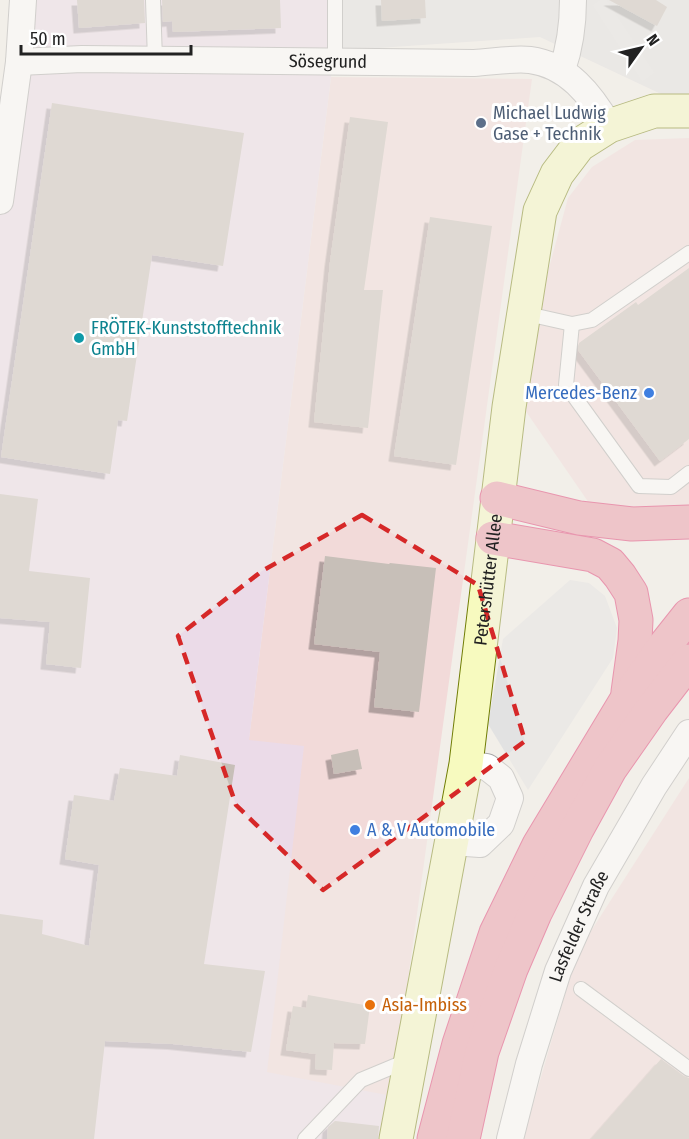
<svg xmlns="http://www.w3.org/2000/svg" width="689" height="1139" viewBox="0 0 689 1139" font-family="'Fira Sans Condensed',sans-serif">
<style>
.residential{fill:#e0dfdf}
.commercial{fill:#f2dad9}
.industrial{fill:#ebdbe8}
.parking{fill:#e2e2e2}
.building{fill:#c7bfb8;filter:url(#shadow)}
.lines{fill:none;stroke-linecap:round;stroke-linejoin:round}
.lane-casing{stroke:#a9a9a9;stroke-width:16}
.street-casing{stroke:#a9a9a9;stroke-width:28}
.secondary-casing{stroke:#707d05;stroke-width:35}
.highway-casing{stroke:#dc2a67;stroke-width:35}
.lane{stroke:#fff;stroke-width:14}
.street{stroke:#fff;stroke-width:26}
.secondary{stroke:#f7fabf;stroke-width:33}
.highway{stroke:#e892a2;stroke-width:33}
.marked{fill:none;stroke:#d62828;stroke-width:4.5;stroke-dasharray:12 8;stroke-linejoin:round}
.service-dot{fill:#5c6f8a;stroke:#fff;stroke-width:2}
.culture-dot{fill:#0f9aa8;stroke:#fff;stroke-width:2}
.shop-dot{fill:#3f7fe0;stroke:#fff;stroke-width:2}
.food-dot{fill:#e8710a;stroke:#fff;stroke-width:2}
.labels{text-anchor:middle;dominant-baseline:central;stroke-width:6;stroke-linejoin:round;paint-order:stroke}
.street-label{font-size:18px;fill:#222;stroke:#fff}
.service-label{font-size:18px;fill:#4e5e75;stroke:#fff;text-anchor:start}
.culture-label{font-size:18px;fill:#0d838f;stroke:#fff;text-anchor:start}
.shop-label{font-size:18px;fill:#366cbe;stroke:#fff;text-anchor:end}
.food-label{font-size:18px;fill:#c56008;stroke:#fff;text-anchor:start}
</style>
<defs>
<filter id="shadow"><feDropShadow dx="-5.5" dy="5.5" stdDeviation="0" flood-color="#0004"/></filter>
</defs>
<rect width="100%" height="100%" fill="#f2efe9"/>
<polygon class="residential" points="333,0 689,0 689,105 676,101 540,37 334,51"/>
<g class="commercial">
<polygon points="331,77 532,79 386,1139 196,1139 252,715"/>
<polygon points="689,138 689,506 645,513 589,503 525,410 546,279 568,198 592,167 635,140"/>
<polygon points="689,778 689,1139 523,1139 577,953"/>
</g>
<polygon class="industrial" points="16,0 333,0 334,51 331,77 249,740 304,746 267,1072 387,1095 380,1139 0,1139 0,118"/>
<g class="parking">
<polygon points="600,0 607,0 655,73 642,82 592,5"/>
<polygon points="570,580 589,583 605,596 617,628 613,658 528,790 488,724 503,639"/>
</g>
<g class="building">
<polygon points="77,0 144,0 145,23 79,28"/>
<polygon points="162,0 280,0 281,28 173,32 172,21 163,22"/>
<polygon points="381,0 425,0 426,18 382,21"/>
<polygon points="609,0 656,0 667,7 657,26"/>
<polygon points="52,103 244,133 223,266 152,255 127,421 118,420 110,474 1,457"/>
<polygon points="350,117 388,122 364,290 383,290 368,428 314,422 330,262"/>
<polygon points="430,217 492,226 456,465 394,456"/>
<polygon points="689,268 689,439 660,461 578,350 579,343 636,302 638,305"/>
<polygon points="0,494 38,499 29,571 90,578 81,668 46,664 50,622 0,618"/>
<polygon points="325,556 389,564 390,563 436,568 419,712 374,707 380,652 314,644"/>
<polygon points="358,749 362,769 334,774 331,755"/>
<polygon points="180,755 235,765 204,964 265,971 251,1052 173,1044 105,1041 94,1139 0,1139 0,914 43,920 42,934 89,946 99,865 65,859 74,795 114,801 120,768 177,776"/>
<polygon points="308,995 370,1006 365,1044 334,1043 332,1070 315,1069 316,1054 286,1050 293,1006 306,1008"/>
<polygon points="661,1059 684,1076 689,1078 689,1139 591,1139"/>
<polygon points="335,1121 379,1126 378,1139 327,1139 328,1127"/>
</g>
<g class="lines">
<g class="lane-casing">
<g id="lane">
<polyline points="153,0 155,60"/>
<polyline points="335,61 335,0"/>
<polyline points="523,313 572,324 592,320 689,253"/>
<polyline points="572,324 566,385 639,486 671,487 689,473"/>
<polyline points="581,989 689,1069"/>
<polyline points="305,1139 361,1080 409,1060"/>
</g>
</g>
<g class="street-casing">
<g id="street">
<path id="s1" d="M19,62L82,59L474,63C492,62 513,58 530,60C568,65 591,95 609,126"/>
<path d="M562,70C570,47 573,25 573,0"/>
<polyline points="0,201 19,62 23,0"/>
<polyline points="452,842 480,844 501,824 510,798 501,778 487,767 466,764"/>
<path id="s2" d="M510,1139L529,1064L558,971L596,886L654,786L689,733"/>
</g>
</g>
<g class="secondary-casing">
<g id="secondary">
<path id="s3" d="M396,1139L466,764L509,407L540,211L557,174L579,145L609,126L654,111H689"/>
</g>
</g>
<g class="highway-casing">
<g id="highway">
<polyline points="497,498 579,518 632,524 689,522"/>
<polyline points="493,538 593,555 610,564 620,576 631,593 636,620 635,641 628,692"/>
<polyline points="434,1139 459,1044 496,933 539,845 627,699 662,649 689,615"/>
<polyline points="463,1139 482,1052 511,969 535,913 577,829 610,769 652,709 689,661"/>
</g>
</g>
<use href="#lane" class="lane"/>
<use href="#street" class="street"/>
<use href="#secondary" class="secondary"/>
<use href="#highway" class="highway"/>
</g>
<path d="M0 0H689V1139H0ZM362,515L478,585L525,741L421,819L323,890L236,805L178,636L262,571Z" fill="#f2efe9" fill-opacity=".55" fill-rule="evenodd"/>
<path class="marked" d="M362,515L478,585L525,741L421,819L323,890L236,805L178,636L262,571Z"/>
<circle class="service-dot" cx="481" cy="123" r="6"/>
<circle class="culture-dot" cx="79" cy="338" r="6"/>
<g class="shop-dot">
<circle cx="649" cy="393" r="6"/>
<circle cx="355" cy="830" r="6"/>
</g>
<circle class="food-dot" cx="370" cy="1005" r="6"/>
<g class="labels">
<g class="street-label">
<text stroke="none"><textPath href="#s1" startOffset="309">Sösegrund</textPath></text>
<text stroke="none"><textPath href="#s3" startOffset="567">Petershütter Allee</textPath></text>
<text stroke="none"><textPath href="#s2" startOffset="224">Lasfelder Straße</textPath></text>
</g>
<g class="service-label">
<text x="493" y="113">Michael Ludwig<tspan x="493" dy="21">Gase + Technik</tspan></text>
</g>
<g class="culture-label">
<text x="91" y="328">FRÖTEK-Kunststofftechnik<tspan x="91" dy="21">GmbH</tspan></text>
</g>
<g class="shop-label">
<text x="637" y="393">Mercedes-Benz</text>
<text x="367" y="830" text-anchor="start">A &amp; V Automobile</text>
</g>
<g class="food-label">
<text x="382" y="1005">Asia-Imbiss</text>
</g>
</g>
<g transform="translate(641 48) rotate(56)" stroke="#ffffff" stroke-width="4.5" paint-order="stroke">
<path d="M0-4.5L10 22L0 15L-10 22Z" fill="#222222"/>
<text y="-9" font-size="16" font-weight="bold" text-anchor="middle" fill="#222222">N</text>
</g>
<path d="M21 45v9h170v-9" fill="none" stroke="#222222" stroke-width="3"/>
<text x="30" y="45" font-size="18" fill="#222222" stroke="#ffffff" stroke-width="4.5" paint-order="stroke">50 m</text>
</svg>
